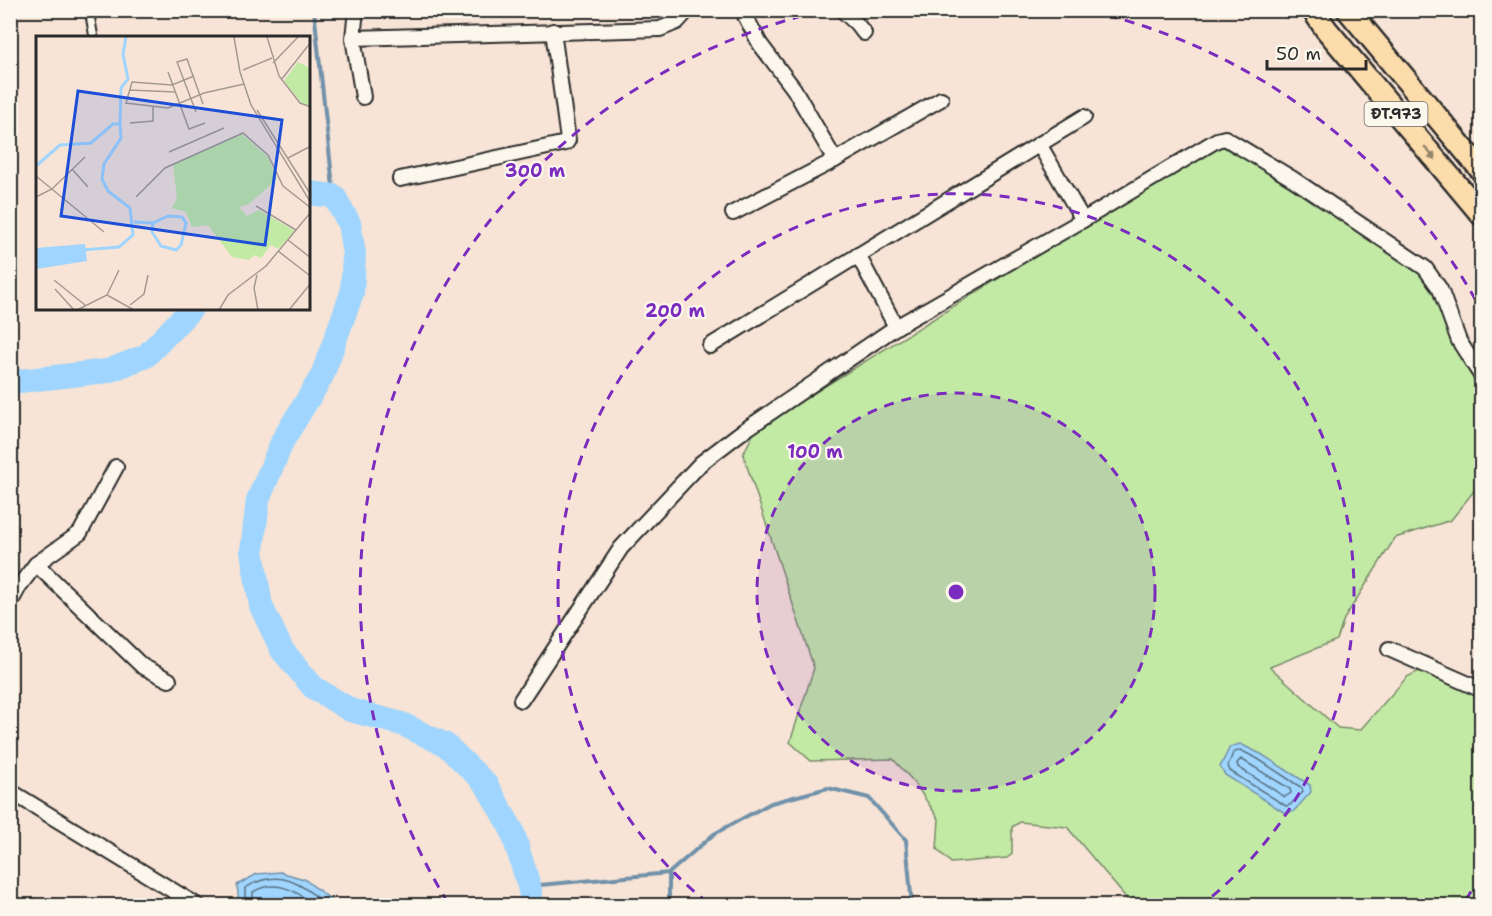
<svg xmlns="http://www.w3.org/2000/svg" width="1492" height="916" viewBox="0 0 1492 916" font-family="'Shantell Sans',sans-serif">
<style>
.green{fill:#c3eaa5;stroke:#778a68;stroke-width:1.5}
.water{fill:#9fd5fe;stroke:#7191aa;stroke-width:1.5}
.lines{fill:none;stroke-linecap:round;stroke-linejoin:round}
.shore{stroke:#596f7f;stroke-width:1.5}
.stream{stroke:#7191aa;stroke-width:4}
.river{stroke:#9fd5fe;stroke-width:24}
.lane-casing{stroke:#2b2b2b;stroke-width:11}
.street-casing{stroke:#2b2b2b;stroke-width:18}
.primary-casing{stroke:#2b2b2b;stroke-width:26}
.lane{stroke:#fbf7ec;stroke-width:7}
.street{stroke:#fbf7ec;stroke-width:14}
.primary{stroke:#fddcac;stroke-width:21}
.oneway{fill:#94846c}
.ring{fill:none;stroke:#7b2cbf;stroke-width:3;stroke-dasharray:10 8}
.labels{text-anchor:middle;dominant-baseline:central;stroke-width:4.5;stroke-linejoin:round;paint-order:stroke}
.shield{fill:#fbf7ec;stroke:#696865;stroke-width:1.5}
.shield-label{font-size:15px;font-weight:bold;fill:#2b2b2b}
.inset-river{fill:none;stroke:#9fd5fe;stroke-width:3}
.inset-road{fill:none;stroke:#a59a92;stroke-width:1.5}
.view{fill:#1d4ed8;fill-opacity:0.15;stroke:#1d4ed8;stroke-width:3}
.inset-edge{fill:none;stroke:#2b2b2b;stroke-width:3}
.centre{fill:#7b2cbf;stroke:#fbf7ec;stroke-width:3}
.ring-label{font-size:18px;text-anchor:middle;font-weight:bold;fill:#7b2cbf;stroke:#fbf7ec;stroke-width:4.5;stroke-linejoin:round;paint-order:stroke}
</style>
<rect width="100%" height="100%" fill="#f7e4d6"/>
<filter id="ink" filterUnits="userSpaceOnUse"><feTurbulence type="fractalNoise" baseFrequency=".0167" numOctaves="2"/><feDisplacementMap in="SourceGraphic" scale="12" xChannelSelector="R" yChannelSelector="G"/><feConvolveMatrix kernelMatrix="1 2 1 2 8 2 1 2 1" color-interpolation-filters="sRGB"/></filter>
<g filter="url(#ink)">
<polygon class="green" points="1219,146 1230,148 1409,263 1429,283 1452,342 1469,372 1481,389 1481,482 1451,520 1395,538 1344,619 1337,640 1270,667 1338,728 1360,730 1407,677 1419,671 1481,695 1481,905 1132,905 1067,827 1020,822 1012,827 1012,854 1007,858 951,863 937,849 939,819 913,781 893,759 811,761 790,742 814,668 743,454 756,429 1204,151"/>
<g class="water">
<polygon points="1240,744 1261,754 1310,785 1311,792 1293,812 1285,813 1225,775 1220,767 1230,747"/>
<polygon points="280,872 304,879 338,905 244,906 239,903 237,885 257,874"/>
</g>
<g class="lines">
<g class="shore">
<polygon points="1240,750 1258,759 1302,788 1303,792 1290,805 1286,806 1230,771 1228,766 1233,753"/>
<polygon points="1241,759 1290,789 1291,793 1285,797 1238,767 1237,763"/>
<path d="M245,906V888C280,867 300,883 328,906"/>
<path d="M253,906V892C276,878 297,891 316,906"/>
</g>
<g class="stream">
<polyline points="314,10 334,196"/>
<polyline points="529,886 669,873 714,834 771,803 828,788 869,798 906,840 912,906"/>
<polyline points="669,906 669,873"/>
</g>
<g class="river">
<polyline points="309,193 334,196 349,223 354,254 352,293 322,376 283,440 258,500 252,551 261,606 282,650 313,687 350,710 402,724 446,745 486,784 512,830 529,886 533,906"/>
<polyline points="10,382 108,371 146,356 191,309"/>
</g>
<g class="lane-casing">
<polyline id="lane" points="89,10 94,38"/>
</g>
<g class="street-casing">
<g id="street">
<polyline points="356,10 353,38 660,29 677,22 688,10"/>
<polyline points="742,10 760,44 794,89 835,160 941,99"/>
<polyline points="842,10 856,23 864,33"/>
<polyline points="353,38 363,97"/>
<polyline points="1039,144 1083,220"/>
<polyline points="400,179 566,143 568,140 553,31"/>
<polyline points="733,213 835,160"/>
<polyline points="858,255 896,327"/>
<polyline points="710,346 1084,117"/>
<polyline points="36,564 142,666 169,680"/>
<polyline points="10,603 20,585 36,564 80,533 116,467"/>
<polyline points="1389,649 1482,690"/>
<polyline points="521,700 621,548 701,463 739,434 896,327 1083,220 1217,140 1225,138 1293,179 1425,268 1440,289 1459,341 1482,377"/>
<polyline points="10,791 198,906"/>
</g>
</g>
<g class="primary-casing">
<g id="primary">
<polyline points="1313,10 1326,29 1482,215"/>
<polyline points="1348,10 1482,171"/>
</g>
</g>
<use href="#lane" class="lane"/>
<use href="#street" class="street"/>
<use href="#primary" class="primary"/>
</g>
<defs><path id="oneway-solid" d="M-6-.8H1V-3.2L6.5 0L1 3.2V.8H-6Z" transform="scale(1.5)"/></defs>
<use class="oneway" href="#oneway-solid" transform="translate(1430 153) rotate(50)"/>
</g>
<circle cx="956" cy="592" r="199" fill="#7b2cbf" fill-opacity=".12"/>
<g class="ring">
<circle cx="956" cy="592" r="199"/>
<path d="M708 903A398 398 0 1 1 1204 903"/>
<path d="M1480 876A596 596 0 0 1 1464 903M448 903A596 596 0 0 1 822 11M1090 11A596 596 0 0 1 1480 308"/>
</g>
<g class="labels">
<rect class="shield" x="1364.5" y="102" width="63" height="24" rx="4.5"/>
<g class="shield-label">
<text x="1396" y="114">ĐT.973</text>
</g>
</g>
<g transform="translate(36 36)">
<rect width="274" height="274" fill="#f7e4d6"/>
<path d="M262,26L274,32V70L267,69L248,45ZM206,98L232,121L241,143L213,168L203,171L211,180L223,174L259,195L242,213L235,209L225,222L218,219L213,224L196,221L172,189L156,191L150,176L136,172L141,162L137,128Z" fill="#c3eaa5"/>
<path d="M49,208L51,225L0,233V212Z" fill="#9fd5fe"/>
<path class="inset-river" d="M84,88L85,52L92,43L87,18L90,1M0,130L24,109L55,107L77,88H84L85,102L68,128L66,143L72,155L94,172L97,199L83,211L47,214M98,186L117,187L132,180L146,181L150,187L145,209L140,214L125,210L116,196L117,187"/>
<path class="inset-road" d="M198,1L204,36L215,69L275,167M231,1L243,40L264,67L275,71M237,27L262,1M207,34L236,22M132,36L153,93L169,87M158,40L136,49L96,46L90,67L132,72L168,57L208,48M245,44L275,6M93,54L139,56M221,74L275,159M160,76L141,26L151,23L167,68M94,87L117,85V70M133,116L188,92M252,122L275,110M36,133L52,151M0,140L68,196M0,161L16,153L49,121M100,161L129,132L207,97L232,119L247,150L275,172M220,170L260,194M252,204L275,222M242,215L273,239M221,239L218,252L222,274M18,244L49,269M19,253L38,274M71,259L98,274M94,269L108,258L112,239M41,274L71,259L83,234M183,274L192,259L230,230L275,176M253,274L275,247"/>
<path class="view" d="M42,55L246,84L229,209L25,180Z"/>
<rect width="274" height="274" class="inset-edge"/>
</g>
<circle cx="956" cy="592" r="9" class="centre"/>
<g class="ring-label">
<text x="535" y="177">300 m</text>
<text x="675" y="317">200 m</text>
<text x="815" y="458">100 m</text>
</g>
<rect width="1492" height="916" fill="none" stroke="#fbf7ec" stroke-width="36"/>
<rect x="18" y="18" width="1456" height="880" fill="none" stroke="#2b2b2b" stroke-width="2" filter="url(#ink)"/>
<path d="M1267 60v9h99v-9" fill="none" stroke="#2b2b2b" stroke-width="3"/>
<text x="1276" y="60" font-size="18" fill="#2b2b2b" stroke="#fbf7ec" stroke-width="4.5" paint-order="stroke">50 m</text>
</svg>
